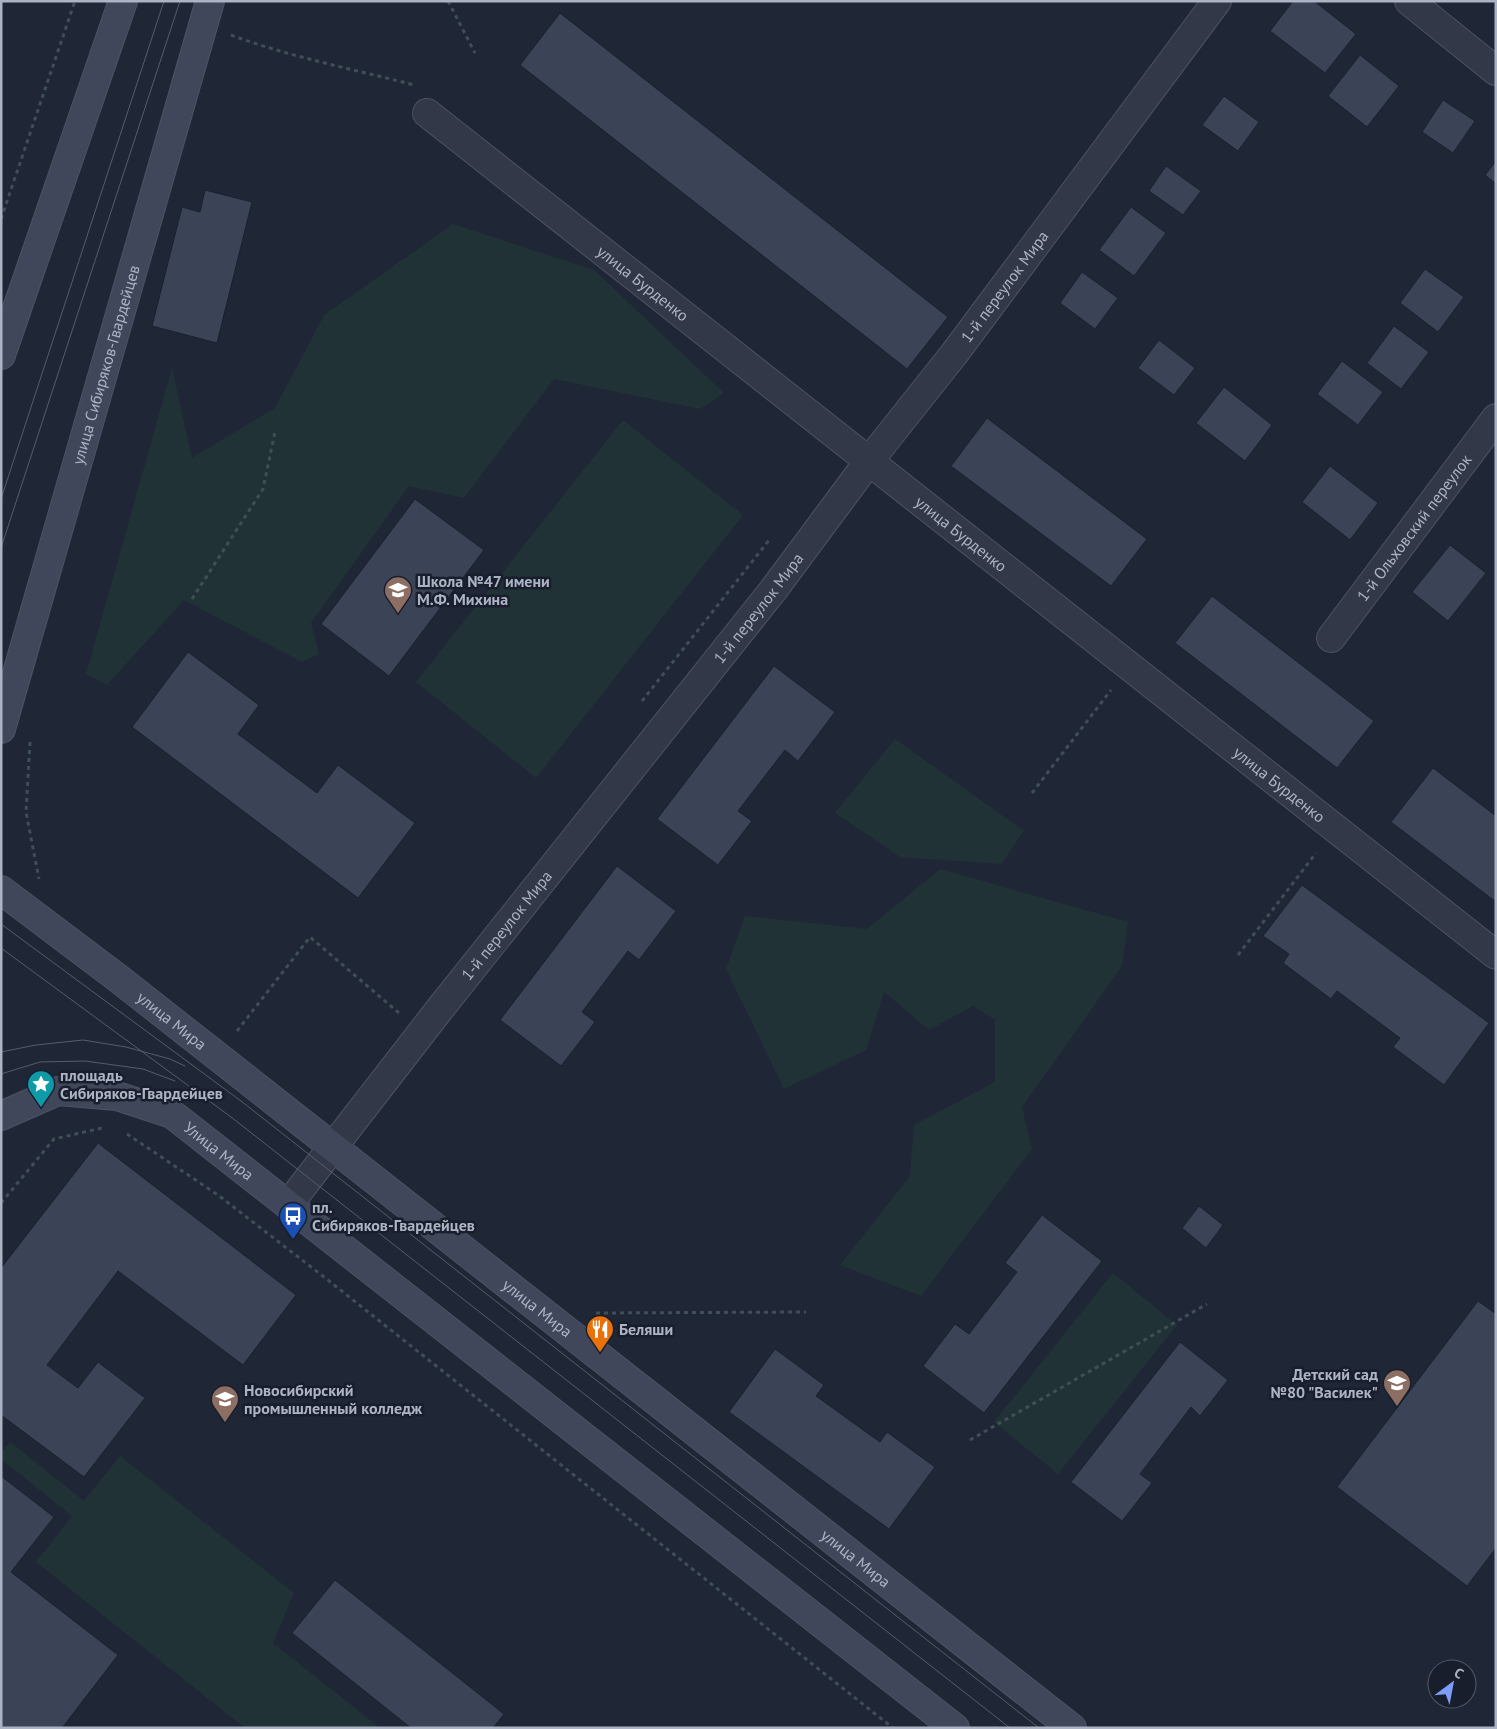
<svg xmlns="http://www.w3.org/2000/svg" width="1497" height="1729" viewBox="0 0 1497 1729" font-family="'PT Sans',sans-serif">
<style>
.green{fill:#213237}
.building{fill:#3b4457;stroke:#1a202d}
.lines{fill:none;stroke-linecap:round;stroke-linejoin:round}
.street-casing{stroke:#4d5362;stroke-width:30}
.secondary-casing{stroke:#4d5362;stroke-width:30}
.path{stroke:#3e4f55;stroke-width:3;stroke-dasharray:4 4;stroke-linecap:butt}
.street{stroke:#323847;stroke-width:28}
.secondary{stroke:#40475a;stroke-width:28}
.tram{stroke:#545c6e;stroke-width:1}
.labels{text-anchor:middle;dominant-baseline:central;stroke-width:5;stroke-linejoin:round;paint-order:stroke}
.street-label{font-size:16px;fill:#acb3c4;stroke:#181e2b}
.poi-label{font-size:16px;font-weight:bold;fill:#acb3c4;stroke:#181e2b;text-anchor:start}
</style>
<rect width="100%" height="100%" fill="#1f2636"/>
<g class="green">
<polygon points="453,224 594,270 724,393 700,409 554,379 464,498 409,486 311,623 319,654 302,662 184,600 107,685 86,674 172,368 192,458 275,408 324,315"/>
<polygon points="623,420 743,515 536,778 416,682"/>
<polygon points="895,739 1024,831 1001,864 900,857 835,813"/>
<polygon points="940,869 1128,922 1122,966 1022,1107 1032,1149 921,1296 840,1265 910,1176 914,1125 995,1082 995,1020 973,1006 929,1030 884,992 866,1050 784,1089 726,969 745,916 867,929"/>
<polygon points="1113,1273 1177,1325 1058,1474 994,1422"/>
<polygon points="10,1442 84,1501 120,1456 294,1593 273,1643 380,1728 245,1728 36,1562 72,1516 1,1459 1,1453"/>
</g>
<g class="building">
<polygon points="1293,1 1314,1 1356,34 1325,73 1270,31"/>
<polygon points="560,13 948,317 907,369 520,65"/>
<polygon points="1360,55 1399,86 1367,127 1328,96"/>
<polygon points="1224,96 1259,122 1238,151 1202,125"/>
<polygon points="1443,100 1475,121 1453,153 1422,132"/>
<polygon points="1496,161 1496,184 1485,175"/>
<polygon points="1166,166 1201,191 1183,215 1149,191"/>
<polygon points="205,190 252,202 217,343 152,326 182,207 200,212"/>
<polygon points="1131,207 1166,233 1134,276 1099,250"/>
<polygon points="1425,269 1464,297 1438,332 1400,303"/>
<polygon points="1082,272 1118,298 1095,329 1060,303"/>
<polygon points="1394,326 1429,352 1401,389 1367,363"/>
<polygon points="1159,340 1195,368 1174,395 1138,368"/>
<polygon points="1342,361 1383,392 1358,425 1317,394"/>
<polygon points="1224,387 1272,425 1245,461 1196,423"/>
<polygon points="987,418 1147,539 1111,586 951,466"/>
<polygon points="1330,466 1378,503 1350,540 1302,502"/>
<polygon points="415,499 484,550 389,676 321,624"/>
<polygon points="1450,545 1486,573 1448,621 1412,592"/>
<polygon points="1212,596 1374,721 1337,768 1175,643"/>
<polygon points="188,652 259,705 238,734 317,793 338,765 415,823 358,898 132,727"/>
<polygon points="774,666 835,712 798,761 785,750 738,811 752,821 718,865 657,819"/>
<polygon points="1433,768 1496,816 1496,902 1391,822"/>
<polygon points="617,866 676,911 639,960 628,951 582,1012 595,1022 561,1066 500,1020"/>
<polygon points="1302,885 1489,1023 1444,1085 1393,1047 1400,1038 1337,991 1331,999 1283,963 1289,954 1263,936"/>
<polygon points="98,1143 296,1295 243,1365 118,1271 47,1365 78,1388 98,1362 145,1398 84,1477 1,1415 1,1268"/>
<polygon points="1199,1206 1223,1225 1206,1248 1182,1228"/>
<polygon points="1042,1215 1102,1261 984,1413 923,1366 955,1324 969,1334 1017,1272 1005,1263"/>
<polygon points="1478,1301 1496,1314 1496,1548 1467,1586 1337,1487"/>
<polygon points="1180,1342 1228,1380 1200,1416 1191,1407 1140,1474 1152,1483 1122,1521 1071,1482"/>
<polygon points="775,1349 824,1385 816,1396 880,1442 887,1432 935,1467 889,1529 729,1412"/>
<polygon points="1,1476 54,1517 11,1572 118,1655 62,1728 1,1728"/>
<polygon points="335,1580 504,1714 493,1728 411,1728 292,1633"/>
</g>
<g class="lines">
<g class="street-casing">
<g id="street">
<polyline points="1409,1 1496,71"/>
<path id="s1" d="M427,113L1496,955"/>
<path id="s2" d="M1331,638L1496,418"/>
<path id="s3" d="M288,1205L439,1010L774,589L869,461L954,354L1217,1"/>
</g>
</g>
<g class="secondary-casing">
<g id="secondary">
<polyline points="1,355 123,1"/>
<path id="s4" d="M1,729L210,1"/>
<path id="s5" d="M1,890L119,979L1072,1728"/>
<path id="s6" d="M1,1116L58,1091L117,1096L172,1114L955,1728"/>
</g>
</g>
<g class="path">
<polyline points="448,1 475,53"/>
<path d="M231,35C290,57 353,69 414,85"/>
<polyline points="1,219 75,1"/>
<polyline points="192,599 263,489 275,432"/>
<polyline points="642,701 770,539"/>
<polyline points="30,742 26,812 39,879"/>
<polyline points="1032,793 1111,690"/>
<polyline points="1238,955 1316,853"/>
<polyline points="237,1031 310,937 399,1013"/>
<polyline points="127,1134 218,1195 324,1277 893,1728"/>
<polyline points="1,1203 54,1139 102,1128"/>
<polyline points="596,1313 806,1312"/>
<polyline points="970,1440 1207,1304"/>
</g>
<use href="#street" class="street"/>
<use href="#secondary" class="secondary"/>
<g class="tram">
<polyline points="1,499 164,1"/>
<polyline points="1,548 180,1"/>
<polyline points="1,924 241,1101 1039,1728"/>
<polyline points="1,948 231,1117 1010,1728"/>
<polyline points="1,1052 36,1045 83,1040 126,1047 170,1059 185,1066"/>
<polyline points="1,1074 40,1062 85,1061 143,1069 175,1081"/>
</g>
</g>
<defs>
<g id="school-pin" transform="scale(1.4375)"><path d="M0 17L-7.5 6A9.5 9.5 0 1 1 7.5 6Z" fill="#8d6e63" stroke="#181e2b"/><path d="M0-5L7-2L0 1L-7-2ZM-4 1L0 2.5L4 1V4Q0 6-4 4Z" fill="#fff"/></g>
<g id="sight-pin" transform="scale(1.4375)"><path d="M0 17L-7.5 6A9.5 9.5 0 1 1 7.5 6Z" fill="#0f9aa8" stroke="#181e2b"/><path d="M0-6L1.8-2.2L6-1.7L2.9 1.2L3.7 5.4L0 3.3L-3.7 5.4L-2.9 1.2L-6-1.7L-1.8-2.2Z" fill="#fff"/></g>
<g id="bus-pin" transform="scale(1.4375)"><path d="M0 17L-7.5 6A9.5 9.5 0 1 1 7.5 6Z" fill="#1a4fb4" stroke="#181e2b"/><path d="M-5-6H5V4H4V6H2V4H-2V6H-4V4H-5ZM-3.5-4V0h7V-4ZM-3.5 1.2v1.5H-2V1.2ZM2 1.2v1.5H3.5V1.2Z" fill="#fff"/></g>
<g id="restaurant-pin" transform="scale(1.4375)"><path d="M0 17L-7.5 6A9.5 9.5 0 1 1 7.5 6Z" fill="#e8710a" stroke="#181e2b"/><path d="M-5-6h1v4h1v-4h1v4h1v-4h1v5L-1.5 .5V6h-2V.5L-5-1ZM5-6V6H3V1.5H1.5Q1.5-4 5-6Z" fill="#fff"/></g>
<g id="university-pin" transform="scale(1.4375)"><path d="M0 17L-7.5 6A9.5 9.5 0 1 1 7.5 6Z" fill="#8d6e63" stroke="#181e2b"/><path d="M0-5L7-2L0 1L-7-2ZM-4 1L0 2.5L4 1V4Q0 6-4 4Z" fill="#fff"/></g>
</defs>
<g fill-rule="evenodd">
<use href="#school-pin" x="398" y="590"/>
<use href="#sight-pin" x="41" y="1084"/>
<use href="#bus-pin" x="293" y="1216"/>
<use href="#restaurant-pin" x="600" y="1329"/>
<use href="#school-pin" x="1397" y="1383"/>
<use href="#university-pin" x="225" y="1399"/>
</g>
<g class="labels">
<g class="street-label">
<text stroke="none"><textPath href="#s1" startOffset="275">улица Бурденко</textPath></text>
<text stroke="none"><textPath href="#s3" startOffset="1165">1-й переулок Мира</textPath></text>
<text stroke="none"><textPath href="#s4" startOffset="379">улица Сибиряков-Гвардейцев</textPath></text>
<text stroke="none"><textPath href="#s2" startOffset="138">1-й Ольховский переулок</textPath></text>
<text stroke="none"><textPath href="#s1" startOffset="680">улица Бурденко</textPath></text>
<text stroke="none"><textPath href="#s3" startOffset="760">1-й переулок Мира</textPath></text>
<text stroke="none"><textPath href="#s1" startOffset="1085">улица Бурденко</textPath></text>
<text stroke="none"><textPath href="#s3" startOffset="355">1-й переулок Мира</textPath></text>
<text stroke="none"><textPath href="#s5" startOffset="215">улица Мира</textPath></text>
<text stroke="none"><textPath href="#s6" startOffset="239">Улица Мира</textPath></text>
<text stroke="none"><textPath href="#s5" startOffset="680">улица Мира</textPath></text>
<text stroke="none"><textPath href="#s5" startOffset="1085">улица Мира</textPath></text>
</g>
<g class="poi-label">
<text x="417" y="581">Школа №47 имени<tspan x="417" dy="18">М.Ф. Михина</tspan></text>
<text x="60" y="1075">площадь<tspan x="60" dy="18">Сибиряков-Гвардейцев</tspan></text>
<text x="312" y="1207">пл.<tspan x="312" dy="18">Сибиряков-Гвардейцев</tspan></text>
<text x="619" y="1329">Беляши</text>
<text x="1378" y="1374" text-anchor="end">Детский сад<tspan x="1378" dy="18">№80 "Василек"</tspan></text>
<text x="244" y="1390">Новосибирский<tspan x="244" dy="18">промышленный колледж</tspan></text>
</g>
</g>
<rect width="1497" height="1729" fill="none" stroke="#acb3c4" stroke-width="5"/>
<g transform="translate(1452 1684) rotate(32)"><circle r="24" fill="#181e2b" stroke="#535a68"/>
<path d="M0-4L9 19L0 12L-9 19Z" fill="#7d9ef8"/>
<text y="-8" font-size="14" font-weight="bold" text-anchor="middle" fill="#acb3c4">С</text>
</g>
</svg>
